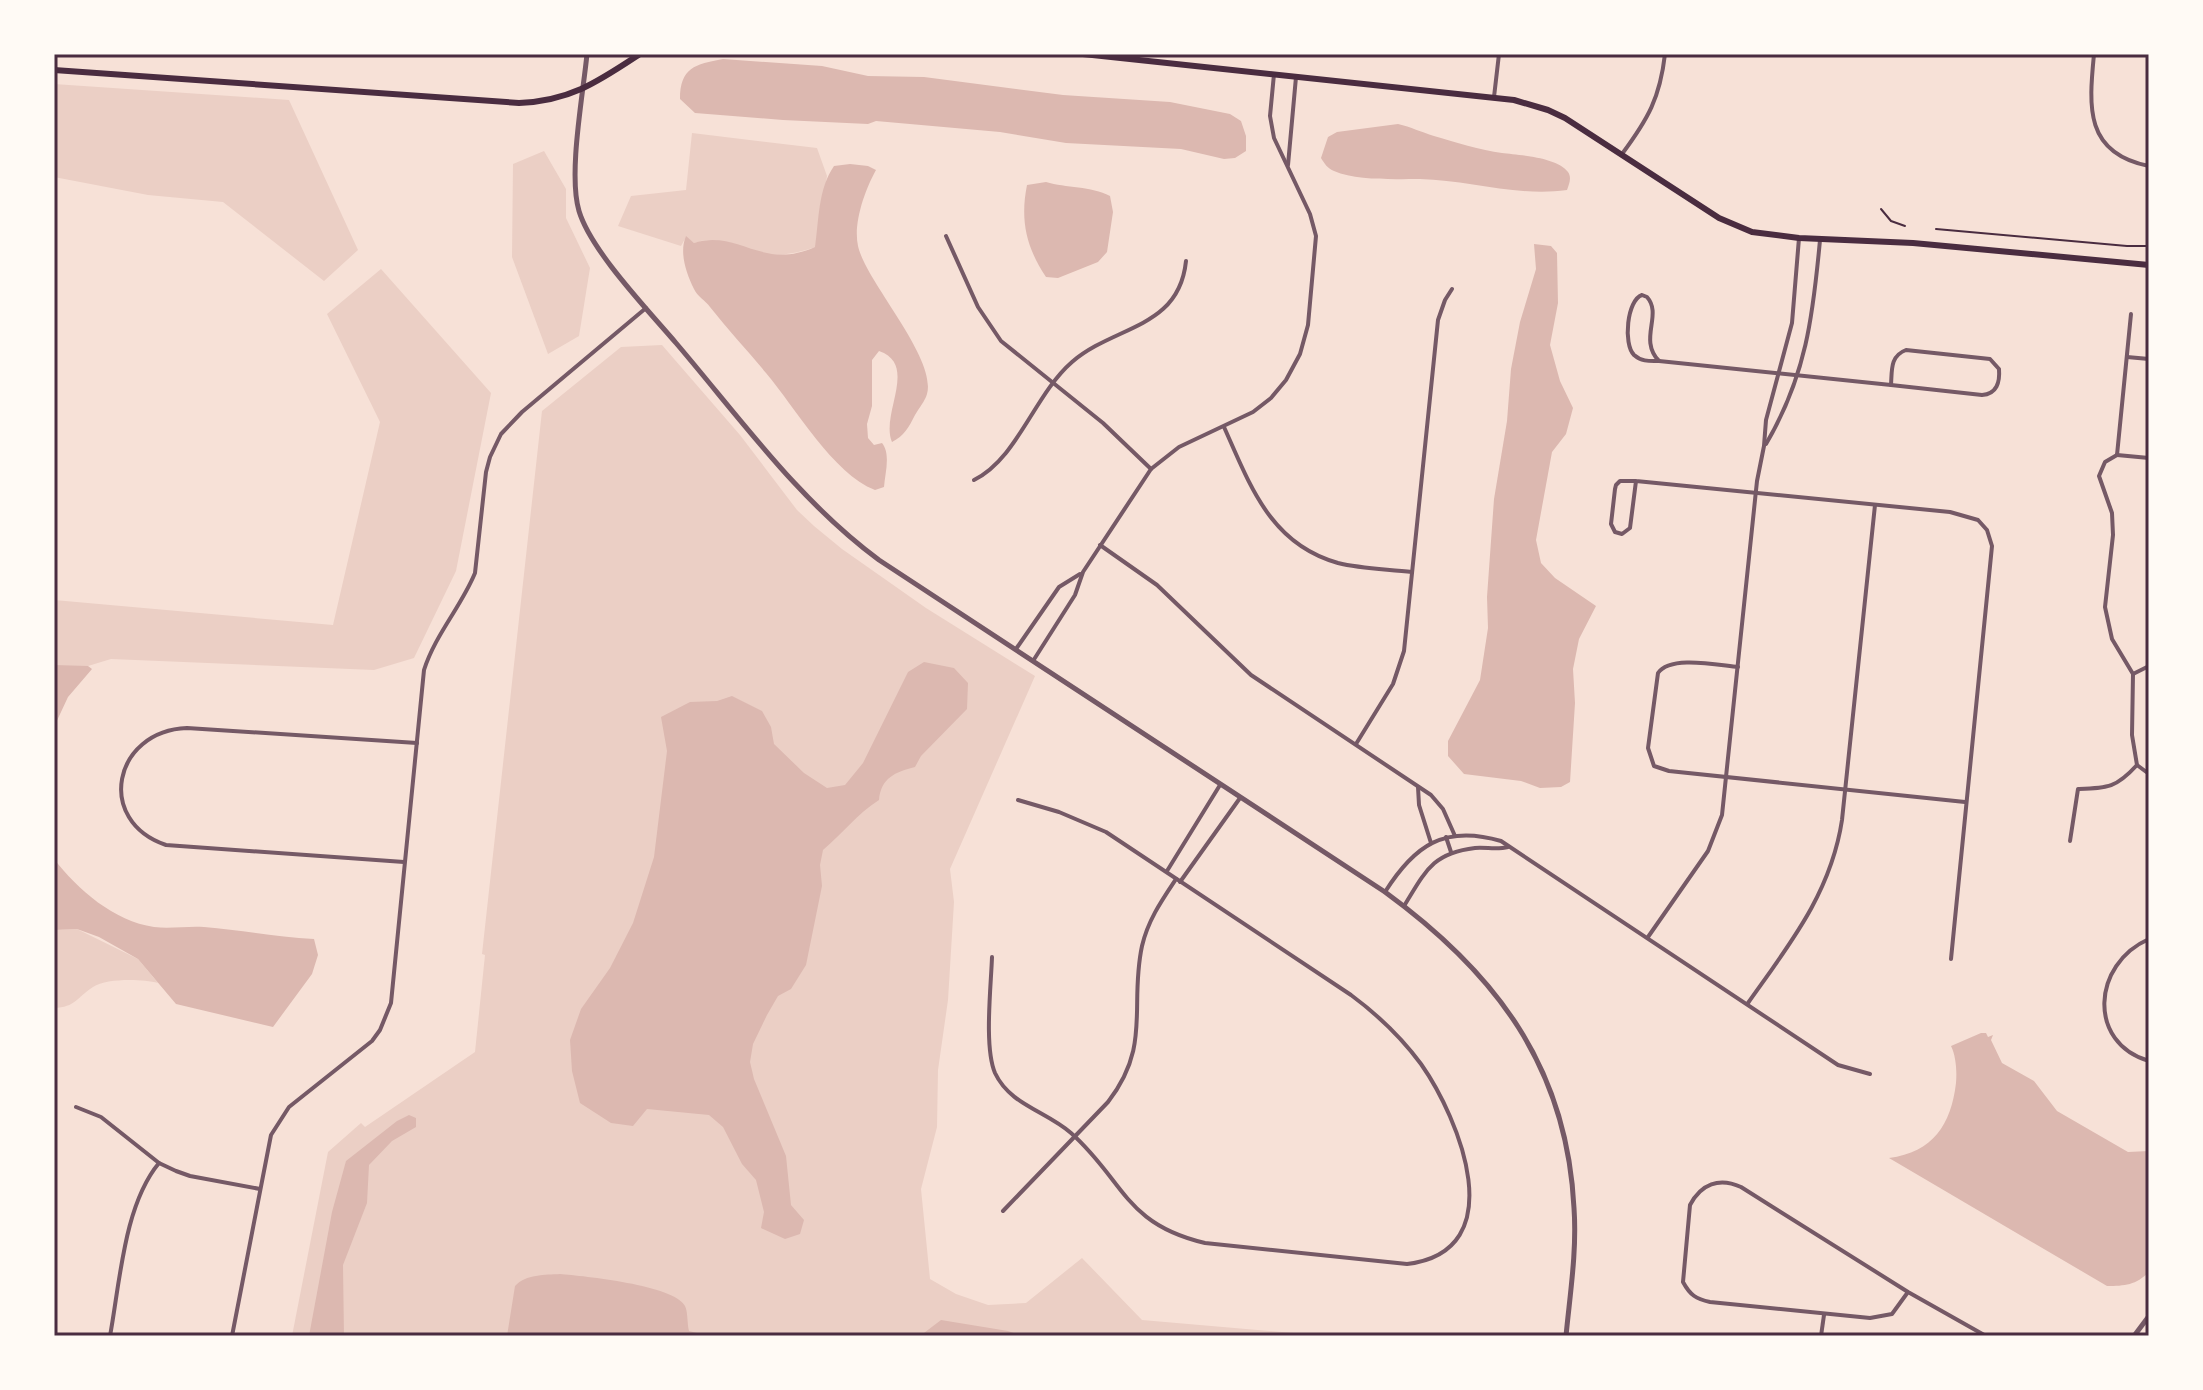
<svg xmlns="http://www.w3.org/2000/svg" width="2203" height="1390" viewBox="0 0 2203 1390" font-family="'Fira Sans',sans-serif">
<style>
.green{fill:#ebcfc5}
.water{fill:#dcb8b0}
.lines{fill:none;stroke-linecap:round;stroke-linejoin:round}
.path{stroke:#4a2c40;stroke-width:2}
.minor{stroke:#755966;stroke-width:4}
.tertiary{stroke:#755966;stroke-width:5}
.secondary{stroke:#4a2c40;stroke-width:6}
.neatline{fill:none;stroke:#4a2c40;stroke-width:3}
</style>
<rect width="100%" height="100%" fill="#f7e1d7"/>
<g class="green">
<polygon points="54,84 289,100 358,250 324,281 223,202 148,195 54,177"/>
<path d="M692,133L817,148L827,176L816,247C796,253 778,258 758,252C736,247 717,235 694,243L686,237L681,246L618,226L631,196L686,190Z"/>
<polygon points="544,151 566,189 566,218 590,268 579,336 548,354 512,257 513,164"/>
<polygon points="381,269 491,393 456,571 414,658 374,670 111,659 88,666 54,666 54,600 333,625 380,422 327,314"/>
<polygon points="662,345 740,435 797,510 814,526 842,549 926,608 1035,676 950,869 954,902 948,1000 938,1070 937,1127 921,1189 930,1279 956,1294 988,1305 1026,1303 1082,1258 1142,1320 1328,1336 292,1336 328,1152 361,1123 365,1127 475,1052 485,955 482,954 542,411 621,347"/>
<path d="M77,929L138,959L158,983C142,979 107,978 93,987C76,998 76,1007 54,1008V930Z"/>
</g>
<g class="water">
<path d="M723,59L822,66L868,76L924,77L1063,95L1170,102L1230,114L1241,121L1246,136V151L1235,158L1224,159L1181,149L1066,143L1000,132L876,121L868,124L783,120L695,113L680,99C680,68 695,64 723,59Z"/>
<path d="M1398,124C1411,127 1421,132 1434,136C1454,142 1481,150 1502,153C1518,155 1557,157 1568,172C1572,178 1569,184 1567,190C1517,197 1469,180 1420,179C1395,179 1357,181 1334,171C1328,169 1324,163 1321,158L1328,137L1337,132Z"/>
<path d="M850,164L868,166L876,170C865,190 853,223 858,246C866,282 937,358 927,394C925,401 919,408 915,415C909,427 904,436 892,442C880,414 919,365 879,351L872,360V406L867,424L868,438L874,445L882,443C891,454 885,473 884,487L875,490C833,474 795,407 766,373C748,351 728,330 710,307C706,301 697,296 694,289C686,273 679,252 686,236L694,243C738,229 762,271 815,247C819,220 818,189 834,166Z"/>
<path d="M1046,182C1066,188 1091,186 1110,196L1113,212L1107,252L1098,262L1058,278L1046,277C1026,247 1020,220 1027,185Z"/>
<polygon points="1534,244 1551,246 1557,253 1558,303 1550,345 1560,381 1573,408 1566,434 1552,452 1536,540 1541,563 1555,578 1596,606 1579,639 1573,669 1575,703 1570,782 1561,787 1540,788 1521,781 1464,774 1448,756 1448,741 1480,680 1488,628 1487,597 1494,499 1507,421 1511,369 1520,322 1536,269"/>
<path d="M924,662L954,668L968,683L967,709L921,756L915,767C895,772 881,778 879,800C857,814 843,833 823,850L820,865L822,886L806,965L791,989L778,996L767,1015L753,1044L750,1062L754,1079L786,1156L791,1205L804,1220L800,1234L785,1239L761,1228L764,1212L756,1180L742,1164L723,1127L709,1115L647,1109L633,1126L611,1123L580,1103L572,1071L570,1040L581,1009L610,968L633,923L654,857L667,751L661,717L690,702L717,701L732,696L762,711L771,727L774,744L804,773L827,788L845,785L863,763L908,672Z"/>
<polygon points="54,665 88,666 92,669 68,697 54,727"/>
<path d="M54,859C78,890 114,921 154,927C170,929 187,926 204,927C241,930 277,937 314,939L318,955L312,974L273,1027L176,1004L138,959L99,937L77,929L54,930Z"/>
<path d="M1981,1033H1986L1988,1037L1993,1035L1991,1040L2002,1063L2034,1081L2057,1111L2128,1152L2149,1151V1272C2136,1285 2125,1286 2107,1286L1889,1158C1933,1152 1951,1125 1956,1083C1957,1071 1956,1056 1951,1046Z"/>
<polygon points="409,1115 416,1118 416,1127 392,1141 369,1165 367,1203 343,1265 344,1336 309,1336 332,1212 346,1161 397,1121"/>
<path d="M560,1274C583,1276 675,1285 685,1306C688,1312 687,1323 689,1331L709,1336H507L515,1286C526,1274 545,1275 560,1274Z"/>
<polygon points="941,1320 1008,1331 1022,1336 920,1336"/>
</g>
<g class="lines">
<g class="path">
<polyline points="1881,209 1891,221 1905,226"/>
<polyline points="1936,229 2127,246 2149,246"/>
</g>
<g class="minor">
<path d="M2094,54C2089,106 2084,153 2149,166"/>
<polyline points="1494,97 1499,54"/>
<path d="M1622,154C1648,119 1660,98 1665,54"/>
<polyline points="1288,165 1296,77"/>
<polyline points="946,236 978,307 1001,341 1103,423 1151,469"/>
<path d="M1642,295L1647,297C1663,315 1638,339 1659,361C1650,361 1642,362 1634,355C1623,344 1627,300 1642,295Z"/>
<path d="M1906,350L1990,359L1999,369C2000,382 1997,394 1982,395L1891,385C1892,370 1890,356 1906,350Z"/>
<polyline points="2127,357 2149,359"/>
<polyline points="1659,361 1891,385"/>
<path d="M1224,427C1250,485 1270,544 1338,563C1362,569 1388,569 1412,572"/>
<path d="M1766,444C1806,376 1813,316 1820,240"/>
<polyline points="2117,455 2105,462 2099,476 2112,513 2113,535 2105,607 2112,639 2133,674 2132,735 2137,765 2149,774"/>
<polyline points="2117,455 2131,314"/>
<polyline points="2117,455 2149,458"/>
<path d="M974,480C1018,458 1034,395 1072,362C1115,325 1179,329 1186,261"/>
<polyline points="1636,481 1630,528 1622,534 1615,532 1611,524 1615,489 1616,485 1620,481 1636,481 1950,512 1978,520 1987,530 1992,546 1951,959"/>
<polyline points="1100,545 1157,585 1251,675 1431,795 1443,809 1455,836"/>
<polyline points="1016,649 1059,587 1080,574"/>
<polyline points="1033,661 1075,595 1083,572 1151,469 1179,447 1253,412 1271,398 1286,380 1300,354 1308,325 1316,236 1310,214 1274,138 1270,116 1274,74"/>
<path d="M1738,667C1717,665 1670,655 1658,673L1648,748L1654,766L1669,771L1965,802"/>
<polyline points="2133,674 2149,666"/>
<polyline points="1356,744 1393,684 1404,651 1438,320 1445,300 1452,289"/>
<polyline points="1418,787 1419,805 1431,843"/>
<polyline points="1446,837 1451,852"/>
<path d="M2070,841L2078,789C2108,788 2116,788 2137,765"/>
<path d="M404,862L166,845C95,821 113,731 187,728L417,743"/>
<polyline points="1167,871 1220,785"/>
<polyline points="1180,882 1240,798"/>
<path d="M1385,892C1414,846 1444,824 1501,841L1838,1065L1870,1074"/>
<path d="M1404,906C1425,872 1432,853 1475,848C1486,847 1497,850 1508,847"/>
<polyline points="1648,937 1708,851 1722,815 1757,481 1764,446 1766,420 1792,323 1799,238"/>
<path d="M2149,939C2092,964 2087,1043 2149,1061"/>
<path d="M992,957C991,987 984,1047 995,1073C1010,1105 1046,1111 1071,1133C1124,1180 1124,1224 1205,1243L1407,1264C1514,1251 1459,1118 1421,1064C1401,1037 1378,1015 1351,995L1106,832L1059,812L1018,800"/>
<path d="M1748,1003C1789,945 1831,893 1842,820L1875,505"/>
<polyline points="76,1107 101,1117 159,1163 176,1171 190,1176 260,1189"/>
<path d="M1003,1211L1108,1102C1152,1045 1129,1006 1142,946C1148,920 1162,900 1176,879"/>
<path d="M1908,1292L1892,1314L1870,1318L1710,1302C1696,1299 1690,1295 1683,1282L1690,1205C1701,1184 1719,1177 1741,1187L1908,1292L1986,1336"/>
<path d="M110,1336C120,1282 124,1205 159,1163"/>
<path d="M232,1336L271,1135L289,1107L372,1041L380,1030L391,1003L424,670C435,635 461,607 475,573L486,472L490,457L501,434L522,412L646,308"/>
<polyline points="1821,1336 1824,1315"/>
</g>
<g class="tertiary">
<path d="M587,54C583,95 568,174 579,211C591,251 648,310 676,343C740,418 799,501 879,560L1385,892C1496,973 1567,1067 1574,1208C1577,1251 1570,1294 1566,1336"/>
<polyline points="2134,1336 2149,1316"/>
</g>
<g class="secondary">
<polyline points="1083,54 1514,100 1548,110 1565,118 1719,218 1752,232 1799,238 1913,243 2149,265"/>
<path d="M54,70L519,103C571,101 599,81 640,54"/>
</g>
</g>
<rect width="2203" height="1390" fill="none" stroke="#fffaf5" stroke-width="112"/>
<rect x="56" y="56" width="2091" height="1278" class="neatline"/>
</svg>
